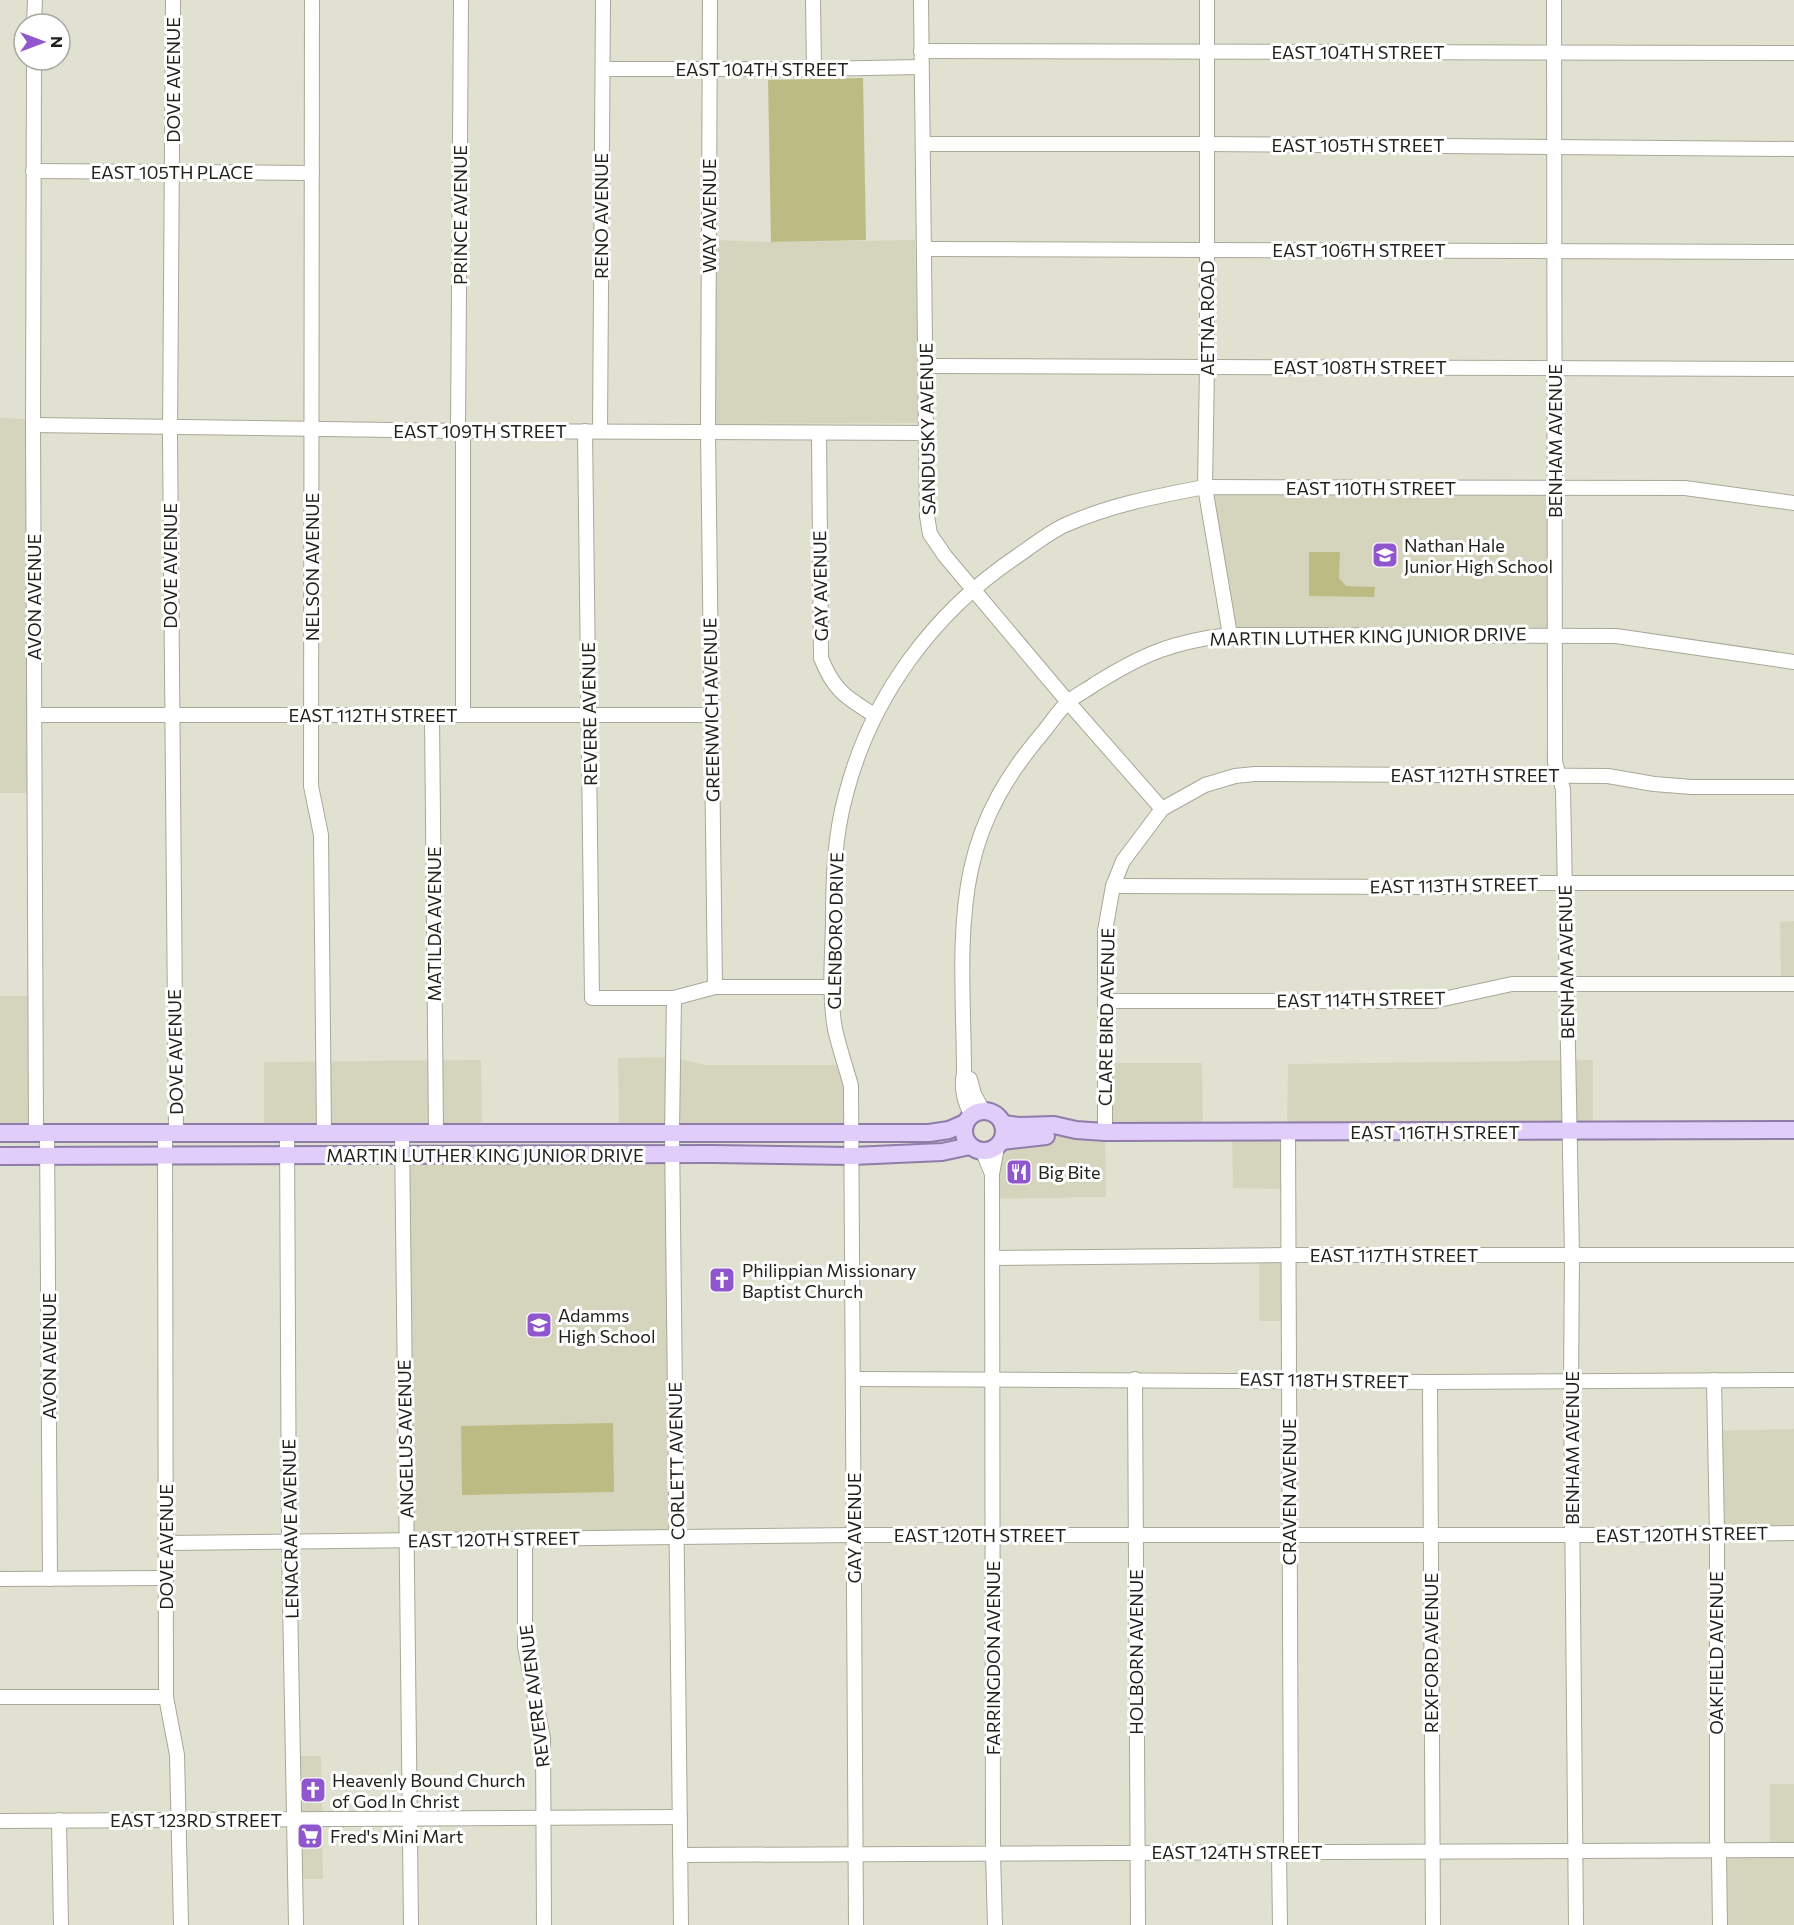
<svg xmlns="http://www.w3.org/2000/svg" width="1794" height="1925" viewBox="0 0 1794 1925" font-family="Commissioner,sans-serif">
<style>
.built{fill:#d5d5be}
.green{fill:#bcbb83}
.lines{fill:none;stroke-linecap:round;stroke-linejoin:round}
.minor-casing{stroke:#a8a899;stroke-width:16}
.major-casing{stroke:#907ca9;stroke-width:20}
.minor{stroke:#fff;stroke-width:14}
.major{stroke:#e0cdf9;stroke-width:16}
.labels{text-anchor:middle;dominant-baseline:central;stroke-width:6;stroke-linejoin:round;paint-order:stroke}
.street-label{font-size:18px;fill:#22221c;stroke:#fff}
.poi-label{font-size:18px;fill:#22221c;stroke:#fff;text-anchor:start}
</style>
<rect width="100%" height="100%" fill="#e1e1d1"/>
<g class="built">
<polygon points="716,240 771,242 915,240 919,423 714,424"/>
<polygon points="0,418 33,419 35,793 0,793"/>
<polygon points="1205,487 1555,488 1554,635 1230,635"/>
<polygon points="1794,921 1794,984 1781,985 1780,922"/>
<polygon points="0,996 35,996 36,1133 0,1133"/>
<polygon points="673,1057 705,1065 845,1065 852,1132 619,1132 618,1058"/>
<polygon points="481,1060 482,1132 264,1132 264,1062"/>
<polygon points="1593,1060 1593,1132 1288,1132 1288,1189 1233,1188 1232,1132 1287,1132 1288,1064"/>
<polygon points="1105,1063 1202,1063 1203,1132 1105,1132 1106,1197 993,1199 997,1147 1032,1137 1054,1136 1076,1130 1105,1132"/>
<polygon points="672,1154 676,1538 406,1540 402,1155"/>
<polygon points="1288,1255 1288,1321 1259,1321 1259,1256"/>
<polygon points="1794,1429 1794,1533 1723,1534 1714,1431"/>
<polygon points="293,1756 321,1756 323,1879 295,1879"/>
<polygon points="1770,1784 1794,1784 1794,1925 1720,1925 1719,1857 1770,1851"/>
</g>
<g class="green">
<polygon points="863,78 866,240 771,242 768,80"/>
<polygon points="1309,552 1340,552 1339,578 1346,586 1375,587 1374,597 1309,596"/>
<polygon points="613,1423 614,1492 462,1495 461,1426"/>
</g>
<g class="lines">
<g class="minor-casing">
<g id="minor">
<polyline points="173,0 170,436 176,1132"/>
<polyline points="312,0 311,786 321,835 324,1132"/>
<polyline points="710,0 708,432 715,987"/>
<polyline points="813,0 814,69"/>
<polyline points="921,0 927,516 930,534 945,556 1068,702 1162,809"/>
<polyline points="1207,0 1207,366 1205,487 1230,635"/>
<polyline points="1554,0 1555,762 1563,789 1572,1255 1571,1387 1576,1925"/>
<polyline points="34,24 35,0"/>
<polyline points="921,51 1794,53"/>
<polyline points="34,60 33,425 36,1133"/>
<polyline points="603,69 814,69 921,67"/>
<polyline points="923,144 1207,144 1794,149"/>
<polyline points="33,171 312,173"/>
<polyline points="924,249 1794,252"/>
<polyline points="926,366 1794,369"/>
<polyline points="33,425 463,431 927,433"/>
<polyline points="458,431 461,0"/>
<polyline points="463,431 463,715"/>
<polyline points="585,431 592,998 674,998 715,987 832,987"/>
<polyline points="600,431 603,0"/>
<path d="M819,433L821,658C834,691 846,697 874,715"/>
<polyline points="35,715 711,715"/>
<polyline points="432,715 436,1132"/>
<polyline points="1113,886 1456,887 1524,883 1794,883"/>
<polyline points="674,998 672,1132 681,1925"/>
<polyline points="1106,1001 1434,1001 1512,984 1794,984"/>
<polyline points="970,1079 974,1094 983,1111"/>
<path d="M972,1115C964,1103 961,1087 964,1073C964,1006 957,935 971,869C983,814 1009,772 1045,730C1052,721 1060,709 1068,702C1076,695 1087,690 1095,684C1143,654 1174,641 1230,635L1616,636L1794,662"/>
<polyline points="165,1132 166,1697 177,1755 181,1925"/>
<polyline points="287,1132 289,1543 296,1925"/>
<polyline points="402,1132 411,1925"/>
<polyline points="1105,1132 1105,931 1113,886 1123,861 1162,809 1205,785 1235,776 1255,774 1608,776 1654,784 1692,787 1794,787"/>
<polyline points="1288,1132 1291,1852"/>
<polyline points="47,1133 50,1579"/>
<polyline points="983,1152 992,1174"/>
<polyline points="993,1258 1288,1255 1794,1255"/>
<polyline points="854,1379 1430,1382 1794,1380"/>
<polyline points="1135,1379 1138,1925"/>
<polyline points="1714,1380 1717,1533 1717,1840 1719,1857 1720,1925"/>
<polyline points="1430,1382 1433,1925"/>
<polyline points="525,1538 525,1647 543,1738 544,1925"/>
<polyline points="166,1543 854,1535 1582,1535 1794,1533"/>
<polyline points="0,1579 165,1578"/>
<polyline points="0,1697 166,1697"/>
<polyline points="59,1820 61,1925"/>
<polyline points="0,1821 680,1817"/>
<polyline points="1279,1852 1280,1925"/>
<polyline points="680,1855 1794,1850"/>
<path d="M856,1925L851,1086C846,1067 839,1048 835,1029C829,996 832,959 833,925C833,881 834,837 846,794C871,697 933,613 1016,557C1032,546 1048,533 1065,525C1110,505 1157,496 1205,487L1685,488L1794,503"/>
<polyline points="995,1925 993,1853 992,1174 997,1147"/>
</g>
</g>
<g class="major-casing">
<g id="major">
<circle cx="984" cy="1131" r="20"/>
<polyline points="1003,1124 1019,1126 1054,1125 1076,1130 1105,1132 1794,1130"/>
<polyline points="0,1133 929,1133 949,1130 965,1123"/>
<polyline points="1002,1141 1046,1136"/>
<polyline points="0,1156 713,1154 852,1156 942,1152 970,1146"/>
</g>
</g>
<use href="#minor" class="minor"/>
<use href="#major" class="major"/>
</g>
<defs>
<g id="school-square" transform="scale(1.35)"><rect x="-9" y="-9" width="18" height="18" rx="4" fill="#9056cd" stroke="#fff"/><path d="M0-5L7-2L0 1L-7-2ZM-4 1L0 2.5L4 1V4Q0 6-4 4Z" fill="#fff"/></g>
<g id="restaurant-square" transform="scale(1.35)"><rect x="-9" y="-9" width="18" height="18" rx="4" fill="#9056cd" stroke="#fff"/><path d="M-5-6h1v4h1v-4h1v4h1v-4h1v5L-1.5 .5V6h-2V.5L-5-1ZM5-6V6H3V1.5H1.5Q1.5-4 5-6Z" fill="#fff"/></g>
<g id="church-square" transform="scale(1.35)"><rect x="-9" y="-9" width="18" height="18" rx="4" fill="#9056cd" stroke="#fff"/><path d="M-1.2-6h2.4v3.5h3.3v2.4h-3.3V6h-2.4V-.1h-3.3v-2.4h3.3Z" fill="#fff"/></g>
<g id="supermarket-square" transform="scale(1.35)"><rect x="-9" y="-9" width="18" height="18" rx="4" fill="#9056cd" stroke="#fff"/><path d="M-6-5.5h2.5l.6 2H6L4.5 2H-2.5L-4.4-4H-6ZM-1.5 3.2a1.3 1.3 0 1 0 .1 0ZM3 3.2a1.3 1.3 0 1 0 .1 0Z" fill="#fff"/></g>
</defs>
<g fill-rule="evenodd">
<use href="#school-square" x="1385" y="555"/>
<use href="#restaurant-square" x="1019" y="1172"/>
<use href="#church-square" x="722" y="1280"/>
<use href="#school-square" x="539" y="1325"/>
<use href="#church-square" x="313" y="1790"/>
<use href="#supermarket-square" x="310" y="1836"/>
</g>
<g class="labels">
<g class="street-label">
<text x="1358" y="52">EAST 104TH STREET</text>
<text x="762" y="69">EAST 104TH STREET</text>
<text transform="translate(173 80) rotate(-90)">DOVE AVENUE</text>
<text x="1358" y="145">EAST 105TH STREET</text>
<text x="172" y="172">EAST 105TH PLACE</text>
<text transform="translate(460 215) rotate(-90)">PRINCE AVENUE</text>
<text transform="translate(601 216) rotate(-90)">RENO AVENUE</text>
<text transform="translate(709 216) rotate(-90)">WAY AVENUE</text>
<text x="1359" y="250">EAST 106TH STREET</text>
<text transform="translate(1207 318) rotate(-90)">AETNA ROAD</text>
<text x="1360" y="367">EAST 108TH STREET</text>
<text transform="translate(927 429) rotate(-91)">SANDUSKY AVENUE</text>
<text x="480" y="431">EAST 109TH STREET</text>
<text transform="translate(1555 441) rotate(-90)">BENHAM AVENUE</text>
<text x="1371" y="488">EAST 110TH STREET</text>
<text transform="translate(170 566) rotate(-90)">DOVE AVENUE</text>
<text transform="translate(312 567) rotate(-90)">NELSON AVENUE</text>
<text transform="translate(820 586) rotate(-91)">GAY AVENUE</text>
<text transform="translate(34 597) rotate(-90)">AVON AVENUE</text>
<text transform="translate(1368 636) rotate(-1)">MARTIN LUTHER KING JUNIOR DRIVE</text>
<text transform="translate(711 710) rotate(-91)">GREENWICH AVENUE</text>
<text transform="translate(589 714) rotate(-91)">REVERE AVENUE</text>
<text x="373" y="715">EAST 112TH STREET</text>
<text x="1475" y="775">EAST 112TH STREET</text>
<text transform="translate(1454 885) rotate(-1)">EAST 113TH STREET</text>
<text transform="translate(434 924) rotate(-90)">MATILDA AVENUE</text>
<text transform="translate(835 931) rotate(-89)">GLENBORO DRIVE</text>
<text transform="translate(1566 962) rotate(-91)">BENHAM AVENUE</text>
<text transform="translate(1361 999) rotate(-1)">EAST 114TH STREET</text>
<text transform="translate(1106 1017) rotate(-89)">CLARE BIRD AVENUE</text>
<text transform="translate(175 1052) rotate(-91)">DOVE AVENUE</text>
<text x="1435" y="1132">EAST 116TH STREET</text>
<text x="485" y="1155">MARTIN LUTHER KING JUNIOR DRIVE</text>
<text x="1394" y="1255">EAST 117TH STREET</text>
<text transform="translate(49 1356) rotate(-90)">AVON AVENUE</text>
<text transform="translate(1324 1380) rotate(1)">EAST 118TH STREET</text>
<text transform="translate(405 1439) rotate(-91)">ANGELUS AVENUE</text>
<text transform="translate(1572 1448) rotate(-90)">BENHAM AVENUE</text>
<text transform="translate(676 1461) rotate(-91)">CORLETT AVENUE</text>
<text transform="translate(1289 1492) rotate(-90)">CRAVEN AVENUE</text>
<text transform="translate(854 1528) rotate(-90)">GAY AVENUE</text>
<text transform="translate(290 1529) rotate(-91)">LENACRAVE AVENUE</text>
<text transform="translate(1682 1534) rotate(-1)">EAST 120TH STREET</text>
<text x="980" y="1535">EAST 120TH STREET</text>
<text transform="translate(494 1539) rotate(-1)">EAST 120TH STREET</text>
<text transform="translate(166 1547) rotate(-90)">DOVE AVENUE</text>
<text transform="translate(1136 1652) rotate(-90)">HOLBORN AVENUE</text>
<text transform="translate(1431 1653) rotate(-90)">REXFORD AVENUE</text>
<text transform="translate(1716 1653) rotate(-90)">OAKFIELD AVENUE</text>
<text transform="translate(993 1658) rotate(-90)">FARRINGDON AVENUE</text>
<text transform="translate(534 1696) rotate(-97)">REVERE AVENUE</text>
<text x="196" y="1820">EAST 123RD STREET</text>
<text x="1237" y="1852">EAST 124TH STREET</text>
</g>
<g class="poi-label">
<text x="1404" y="545">Nathan Hale<tspan x="1404" dy="21">Junior High School</tspan></text>
<text x="1038" y="1172">Big Bite</text>
<text x="742" y="1270">Philippian Missionary<tspan x="742" dy="21">Baptist Church</tspan></text>
<text x="558" y="1315">Adamms<tspan x="558" dy="21">High School</tspan></text>
<text x="332" y="1780">Heavenly Bound Church<tspan x="332" dy="21">of God In Christ</tspan></text>
<text x="330" y="1836">Fred's Mini Mart</text>
</g>
</g>
<g transform="translate(42 42) rotate(90)"><circle r="28" fill="#ffffff" stroke="#a7a7a4" stroke-width="1.5"/>
<path d="M0-4.5L10 22L0 15L-10 22Z" fill="#9056cd"/>
<text y="-9" font-size="16" font-weight="bold" text-anchor="middle" fill="#22221c">N</text>
</g>
</svg>
